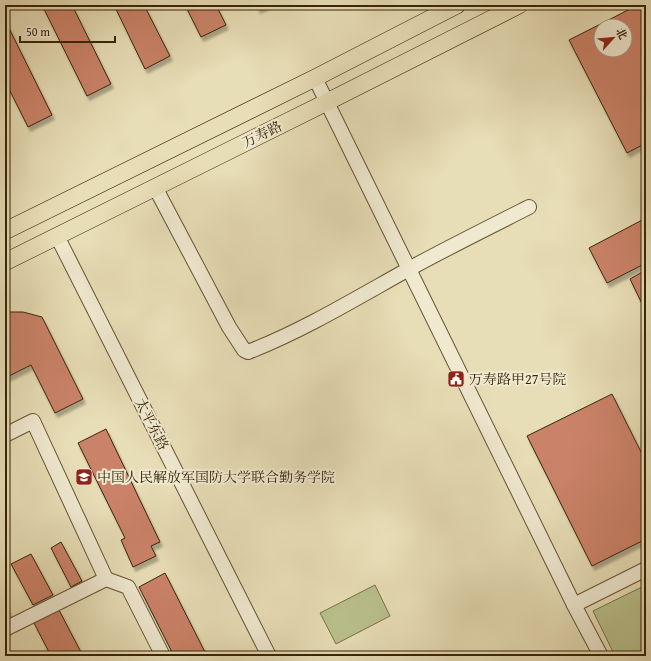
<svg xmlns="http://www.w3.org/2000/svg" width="651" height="661" viewBox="0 0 651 661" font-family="'Gentium Book Plus','Noto Serif SC',serif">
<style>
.green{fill:#b9c08c;stroke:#78724a}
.building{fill:#ca8267;stroke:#382508;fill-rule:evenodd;filter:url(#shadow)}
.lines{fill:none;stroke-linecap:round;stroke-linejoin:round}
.minor-casing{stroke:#645334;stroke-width:16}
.major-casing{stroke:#382508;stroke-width:18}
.minor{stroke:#efe9d0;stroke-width:14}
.major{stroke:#e7ddb6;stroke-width:17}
.labels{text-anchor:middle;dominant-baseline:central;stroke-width:4;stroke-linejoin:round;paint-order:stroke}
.street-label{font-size:14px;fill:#382508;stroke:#efe9d0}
.poi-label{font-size:14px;fill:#382508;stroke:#efe9d0;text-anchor:start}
</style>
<defs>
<filter id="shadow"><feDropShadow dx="2.5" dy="4.5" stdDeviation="1" flood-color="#0004"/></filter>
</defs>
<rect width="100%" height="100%" fill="#e7ddb6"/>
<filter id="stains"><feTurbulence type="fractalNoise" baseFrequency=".005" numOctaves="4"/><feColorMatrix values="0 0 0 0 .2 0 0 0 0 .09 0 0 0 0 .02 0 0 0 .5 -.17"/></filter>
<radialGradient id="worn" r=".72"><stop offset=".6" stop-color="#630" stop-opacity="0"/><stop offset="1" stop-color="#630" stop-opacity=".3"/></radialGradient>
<g class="green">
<polygon points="375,585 390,616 336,644 320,613"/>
<polygon points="646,585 646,656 615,656 593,611"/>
</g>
<g class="building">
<polygon points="42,5 72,5 111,84 87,96"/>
<polygon points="114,5 144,5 170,56 145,69"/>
<polygon points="185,5 216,5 226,25 201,37"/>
<polygon points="256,5 267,5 258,9"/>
<path d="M638,5H646V143L627,153L569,40ZM601,26H625V50H601Z"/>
<polygon points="5,20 52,115 28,127 5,81"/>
<polygon points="646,218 646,263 607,283 589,248"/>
<polygon points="646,270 646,312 630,279"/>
<polygon points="7,312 23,312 42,317 83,399 55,413 31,365 5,378 5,313"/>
<polygon points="612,394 646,462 646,539 592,566 527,436"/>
<polygon points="106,429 160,542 151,546 156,556 133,567 121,540 125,538 78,443"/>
<polygon points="61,542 82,581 71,587 51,548"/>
<polygon points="31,554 53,595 33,605 11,564"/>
<polygon points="165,573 207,656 174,656 139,587"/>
<polygon points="5,604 10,614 5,617"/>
<polygon points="59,610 83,656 51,656 34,623"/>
</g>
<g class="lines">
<g class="minor-casing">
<g id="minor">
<polyline points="315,78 574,605 601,656"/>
<path d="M155,187L229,327L244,350L248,352C304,330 355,299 407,270C447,248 488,228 529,207"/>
<polyline points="57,236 269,656"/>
<polyline points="5,435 33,421 106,579"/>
<polyline points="574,605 646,569"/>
<polyline points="5,629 106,579 128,587 163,656"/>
</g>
</g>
<g class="major-casing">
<g id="major">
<polyline points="5,231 315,78 457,5"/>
<polyline points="5,262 327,102 519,5"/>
</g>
</g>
<use href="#minor" class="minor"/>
<use href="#major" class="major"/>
</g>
<defs>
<g id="civic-square" transform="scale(0.9)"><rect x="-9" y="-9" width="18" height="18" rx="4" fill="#8f2418" stroke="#efe9d0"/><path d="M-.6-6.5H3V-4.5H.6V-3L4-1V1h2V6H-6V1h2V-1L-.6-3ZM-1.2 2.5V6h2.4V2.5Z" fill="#fff"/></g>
<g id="university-square" transform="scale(0.9)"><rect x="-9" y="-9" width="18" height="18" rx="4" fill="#8f2418" stroke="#efe9d0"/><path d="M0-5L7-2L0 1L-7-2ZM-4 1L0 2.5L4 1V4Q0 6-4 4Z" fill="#fff"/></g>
</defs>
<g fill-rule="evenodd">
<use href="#civic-square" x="456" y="379"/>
<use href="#university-square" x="84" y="477"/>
</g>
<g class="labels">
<g class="street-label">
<text transform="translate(262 134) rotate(-26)">万寿路</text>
<text transform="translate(152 424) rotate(63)">太平东路</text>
</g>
<g class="poi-label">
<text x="469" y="379">万寿路甲27号院</text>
<text x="97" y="477">中国人民解放军国防大学联合勤务学院</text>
</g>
</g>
<rect width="651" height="661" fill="none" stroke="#e7ddb6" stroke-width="20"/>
<rect x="6" y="6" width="639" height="649" fill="none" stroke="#382508" stroke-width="2"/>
<rect x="10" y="10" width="631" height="641" fill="none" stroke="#382508"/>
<g transform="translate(613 38) rotate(63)"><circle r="19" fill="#efe9d0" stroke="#a69b80"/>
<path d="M0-3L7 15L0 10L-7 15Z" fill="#8f2418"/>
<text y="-6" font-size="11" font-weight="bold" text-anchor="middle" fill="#382508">北</text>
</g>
<path d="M20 36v6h95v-6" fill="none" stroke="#382508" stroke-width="2"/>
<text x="26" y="36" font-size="12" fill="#382508" stroke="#efe9d0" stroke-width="3" paint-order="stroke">50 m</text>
<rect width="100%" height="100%" filter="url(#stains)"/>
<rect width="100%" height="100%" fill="url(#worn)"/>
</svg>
